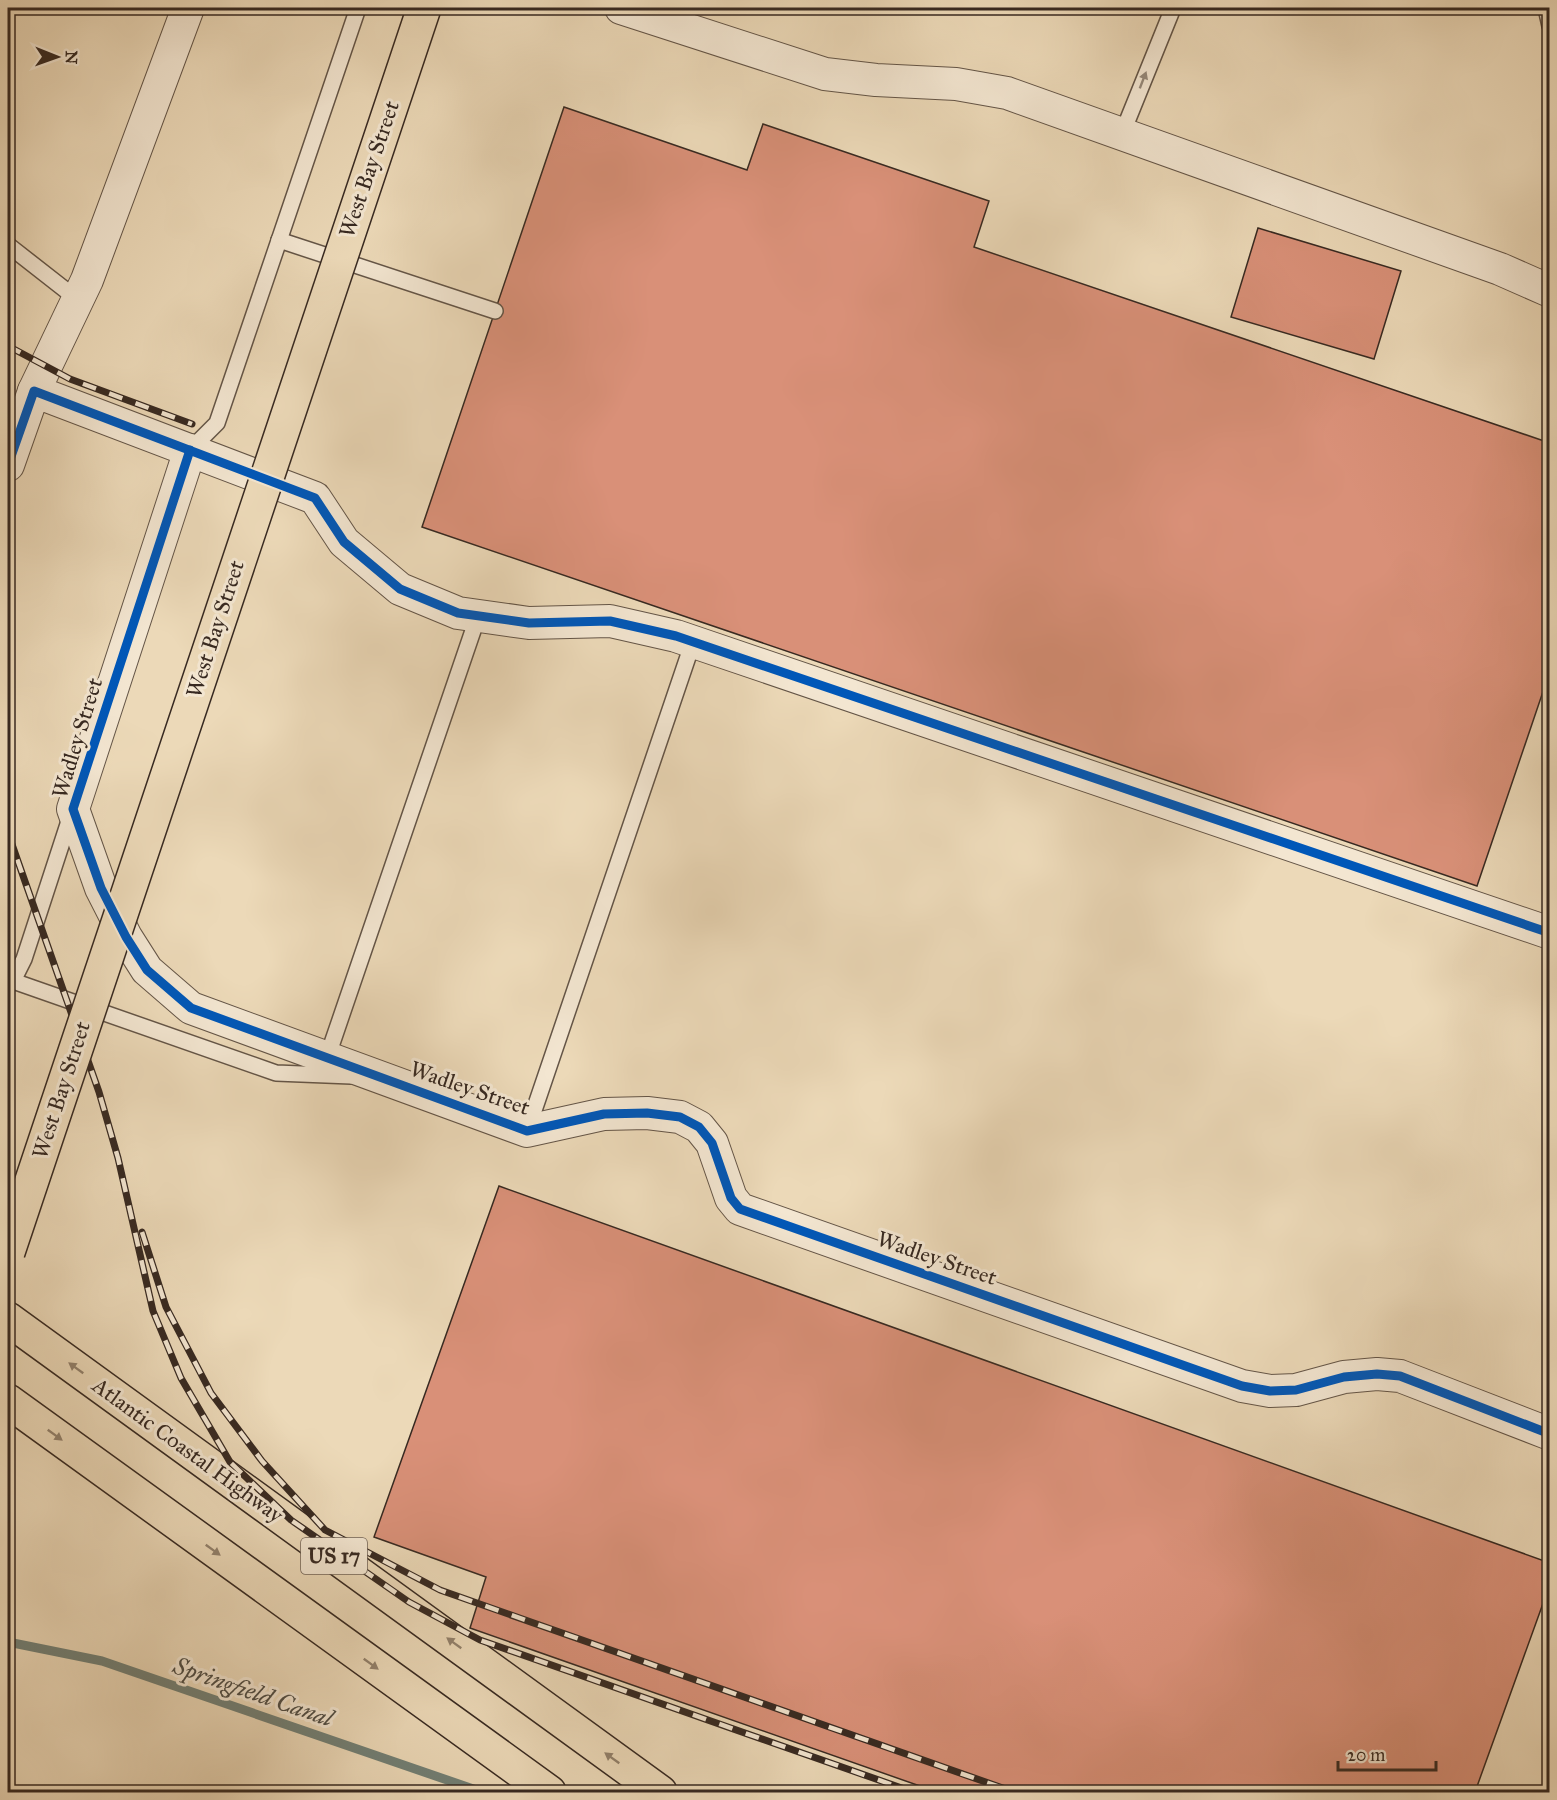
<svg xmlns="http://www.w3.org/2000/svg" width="1557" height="1800" viewBox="0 0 1557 1800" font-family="'IM FELL Great Primer',serif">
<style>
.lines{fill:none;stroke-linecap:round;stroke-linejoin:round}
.stream{stroke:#728076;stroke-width:9}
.building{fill:#d99078;stroke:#372921;stroke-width:1.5}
.lane-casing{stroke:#645547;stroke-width:18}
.street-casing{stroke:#645547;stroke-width:34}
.highway-casing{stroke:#372921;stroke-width:36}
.lane{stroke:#f3e6d1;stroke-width:15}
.street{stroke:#f3e6d1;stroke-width:32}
.highway{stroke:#ecd9b8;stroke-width:33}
.rail-casing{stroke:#372921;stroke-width:7}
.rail{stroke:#f3e6d1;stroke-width:4.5;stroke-dasharray:14;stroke-linecap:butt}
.primary-bridge-casing{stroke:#372921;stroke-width:36;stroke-linecap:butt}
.primary-bridge{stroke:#ecd9b8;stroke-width:33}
.cycleway-casing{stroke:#f3e6d1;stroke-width:13}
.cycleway{stroke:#0057b8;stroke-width:9}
.oneway{fill:#958879}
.oneway2{fill:#92816c}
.labels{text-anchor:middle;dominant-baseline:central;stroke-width:6;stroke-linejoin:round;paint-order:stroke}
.shield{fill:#f3e6d1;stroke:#6f6256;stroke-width:1.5}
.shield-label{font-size:21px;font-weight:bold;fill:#372921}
.street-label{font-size:22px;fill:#372921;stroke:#f3e6d1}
.water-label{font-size:24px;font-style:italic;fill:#504d44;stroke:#f3e6d1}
</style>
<rect width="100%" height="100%" fill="#ecd9b8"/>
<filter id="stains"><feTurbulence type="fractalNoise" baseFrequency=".00333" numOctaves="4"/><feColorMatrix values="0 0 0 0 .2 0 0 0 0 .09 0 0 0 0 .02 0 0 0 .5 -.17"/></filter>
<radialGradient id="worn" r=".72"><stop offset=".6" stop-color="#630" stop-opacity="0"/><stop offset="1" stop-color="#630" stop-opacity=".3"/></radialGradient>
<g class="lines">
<polyline class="stream" points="8,1642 102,1661 482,1792"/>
</g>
<g class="building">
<polygon points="564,107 747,170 763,124 989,201 974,247 1550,443 1550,671 1477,886 422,527"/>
<polygon points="1258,228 1401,271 1374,359 1231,317"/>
<polygon points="499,1186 1550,1563 1550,1584 1475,1792 937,1792 470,1628 486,1577 374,1537"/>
</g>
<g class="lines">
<g class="lane-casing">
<g id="lane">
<polyline points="1546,8 1550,26"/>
<polyline points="1122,134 1173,8"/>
<polyline points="279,240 495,311"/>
<polyline points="8,245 77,299"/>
<polyline points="190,450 217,423 358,8"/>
<polyline points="8,980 13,981 24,959 71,815"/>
<polyline points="13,981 276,1073 351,1076"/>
<polyline points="327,1058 478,616"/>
<polyline points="527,1131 693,642"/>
</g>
</g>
<g class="street-casing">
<g id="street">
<polyline points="621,8 825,74 876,80 956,84 1007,93 1500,269 1550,291"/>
<polyline points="34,391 87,280 188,8"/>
<polyline points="190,450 73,809 101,888 126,937 147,970 191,1008 527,1131 604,1114 647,1113 680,1117 699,1127 712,1143 731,1198 740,1209 1242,1386 1270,1391 1296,1390 1344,1377 1377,1374 1400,1376 1550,1434"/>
<polyline points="8,465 34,391 315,498 344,542 400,589 458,613 529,623 610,621 676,636 1550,933"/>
</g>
</g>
<g class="highway-casing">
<g id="highway">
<polyline points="8,1319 660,1792"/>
<polyline points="8,1401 549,1792"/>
</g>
</g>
<use href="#lane" class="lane"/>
<use href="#street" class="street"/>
<use href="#highway" class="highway"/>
<g class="rail-casing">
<g id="rail">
<polyline points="8,346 70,379 192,424"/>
<polyline points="8,833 99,1092 118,1158 153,1311 181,1378 230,1462 291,1520 409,1602 480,1640 913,1792"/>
<polyline points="142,1232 166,1307 211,1393 262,1461 325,1530 440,1590 1014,1792"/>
</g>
</g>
<use href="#rail" class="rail"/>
<g class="primary-bridge-casing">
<polyline id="primary-bridge" points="8,1252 424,8"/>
</g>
<use href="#primary-bridge" class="primary-bridge"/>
<g class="cycleway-casing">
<g id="cycleway">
<polyline points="190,450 73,809 101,888 126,937 147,970 191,1008 527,1131 604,1114 647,1113 680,1117 699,1127 712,1143 731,1198 740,1209 1242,1386 1270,1391 1296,1390 1344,1377 1377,1374 1400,1376 1550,1434"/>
<polyline points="8,465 34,391 315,498 344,542 400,589 458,613 529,623 610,621 676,636 1550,933"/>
</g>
</g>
<use href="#cycleway" class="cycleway"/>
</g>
<defs><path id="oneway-solid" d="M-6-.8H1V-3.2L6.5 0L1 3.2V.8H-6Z" transform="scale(1.5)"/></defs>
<use class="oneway" href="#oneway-solid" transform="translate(1143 80) rotate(-69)"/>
<g class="oneway2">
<use href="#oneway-solid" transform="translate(76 1368) rotate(-144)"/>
<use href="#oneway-solid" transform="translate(55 1435) rotate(36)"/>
<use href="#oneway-solid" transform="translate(213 1550) rotate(36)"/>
<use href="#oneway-solid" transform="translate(454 1643) rotate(-144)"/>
<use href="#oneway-solid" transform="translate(371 1664) rotate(36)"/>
<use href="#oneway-solid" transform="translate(612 1758) rotate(-144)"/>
</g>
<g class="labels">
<rect class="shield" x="301" y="1538" width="66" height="36" rx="4.5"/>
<g class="shield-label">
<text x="334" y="1556">US 17</text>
</g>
<g class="street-label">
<text transform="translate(369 169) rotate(-71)">West Bay Street</text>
<text transform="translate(215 629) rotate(-72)">West Bay Street</text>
<text transform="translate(77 738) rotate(-73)">Wadley Street</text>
<text transform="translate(470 1088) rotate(19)">Wadley Street</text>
<text transform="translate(61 1090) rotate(-72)">West Bay Street</text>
<text transform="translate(937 1258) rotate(19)">Wadley Street</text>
<text transform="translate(188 1450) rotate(36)">Atlantic Coastal Highway</text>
</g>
<g class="water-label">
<text transform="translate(253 1692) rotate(19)">Springfield Canal</text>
</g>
</g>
<rect width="1557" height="1800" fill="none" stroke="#ecd9b8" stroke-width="30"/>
<rect x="9" y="9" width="1539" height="1782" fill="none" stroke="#372921" stroke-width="3"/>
<rect x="15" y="15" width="1527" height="1770" fill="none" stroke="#372921" stroke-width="1.5"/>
<g transform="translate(57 57) rotate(91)" stroke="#f3e6d1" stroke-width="4.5" paint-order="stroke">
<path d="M0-4.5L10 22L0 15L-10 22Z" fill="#372921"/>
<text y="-9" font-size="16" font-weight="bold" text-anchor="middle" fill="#372921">N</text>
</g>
<path d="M1338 1761v9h98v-9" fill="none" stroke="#372921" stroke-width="3"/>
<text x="1347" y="1761" font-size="18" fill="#372921" stroke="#f3e6d1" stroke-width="4.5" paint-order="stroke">20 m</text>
<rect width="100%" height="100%" filter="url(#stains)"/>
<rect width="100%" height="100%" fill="url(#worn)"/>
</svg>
